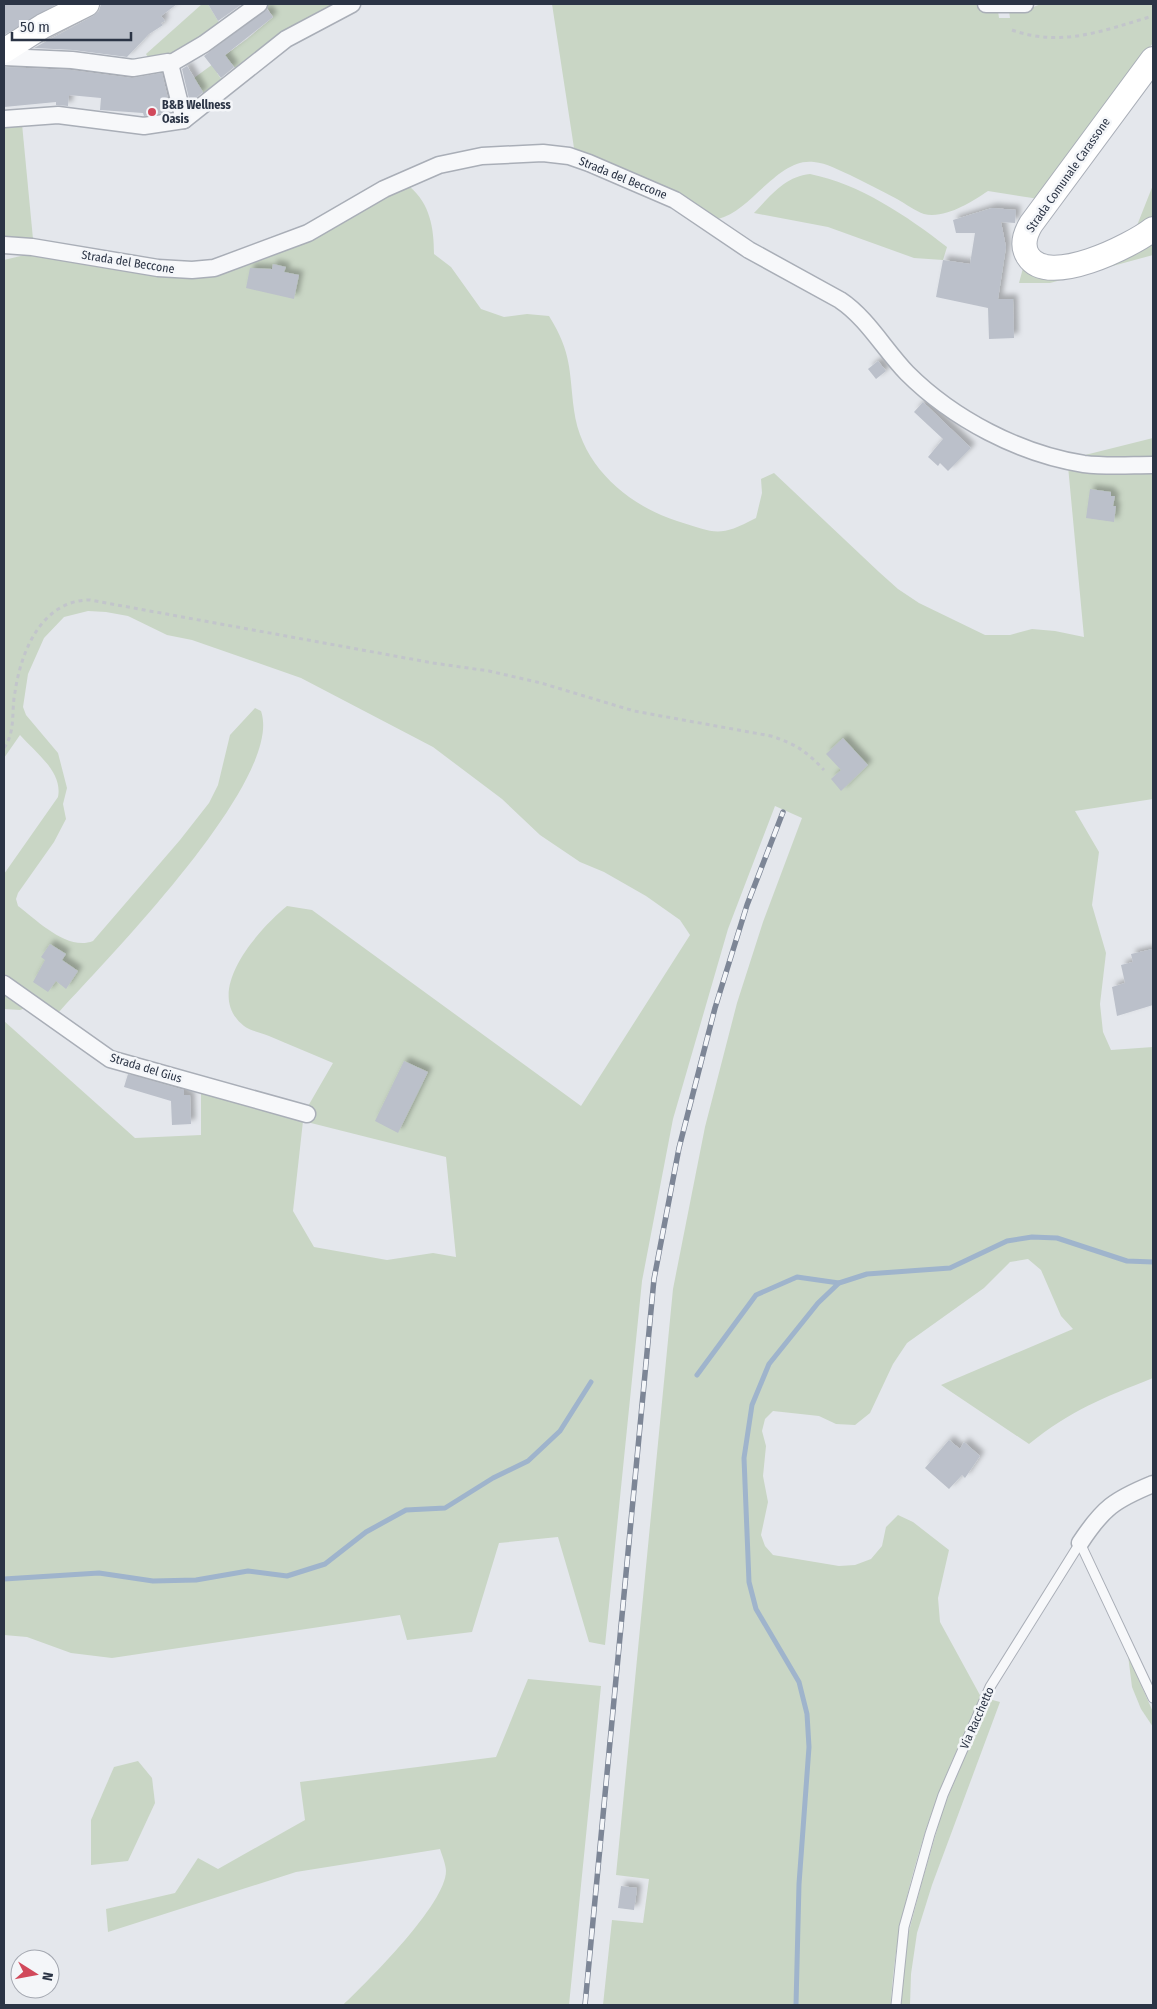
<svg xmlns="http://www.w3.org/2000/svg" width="1157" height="2009" viewBox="0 0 1157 2009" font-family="'Fira Sans Condensed',sans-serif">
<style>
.green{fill:#c9d6c5;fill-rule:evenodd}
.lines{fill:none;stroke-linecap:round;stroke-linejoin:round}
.stream{stroke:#9fb4cc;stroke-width:5}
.building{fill:#bbc0ca;filter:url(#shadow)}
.lane-casing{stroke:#a9aeb7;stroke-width:11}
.street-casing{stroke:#a9aeb7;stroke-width:19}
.secondary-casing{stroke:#a9aeb7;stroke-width:26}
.path{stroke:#c2c5cb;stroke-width:3;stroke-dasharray:4 4;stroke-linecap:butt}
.lane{stroke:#f7f8fa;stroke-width:9}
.street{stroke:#f7f8fa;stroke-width:16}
.secondary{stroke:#fff;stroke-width:24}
.rail-casing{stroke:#7d8696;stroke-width:5.5}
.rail{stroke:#f4f6f9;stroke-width:4;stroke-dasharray:11;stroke-linecap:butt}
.poi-dot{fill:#d1495b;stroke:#f4f6f9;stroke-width:2}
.labels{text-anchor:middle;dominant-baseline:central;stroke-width:5;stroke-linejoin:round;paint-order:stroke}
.poi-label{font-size:12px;font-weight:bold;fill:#2b3445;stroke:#f4f6f9;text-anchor:start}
.street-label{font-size:12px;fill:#2b3445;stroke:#f4f6f9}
</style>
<defs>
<filter id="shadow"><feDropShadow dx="4.5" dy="-4.5" stdDeviation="2.5" flood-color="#0004"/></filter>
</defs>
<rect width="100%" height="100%" fill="#e4e7ec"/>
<g class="green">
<polygon points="202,4 208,4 221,26 179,53 151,62 146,54"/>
<polygon points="265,4 333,4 282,34 236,69 231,63 217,73 222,80 204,95 194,78 247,39 273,17"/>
<path d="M552,4H974L991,11H998L999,18H1010L1009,11H1023L1041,4H1153V43L1129,72L1039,199L988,191C972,202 945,219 924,214C915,211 906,204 897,199C882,191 866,183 850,175C838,170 827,163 814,162C778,157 752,211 718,219L676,191L574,148Z"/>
<polygon points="22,124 33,239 4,236 4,126"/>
<path d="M810,174C860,184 907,216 947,247L943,260L914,258L828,227L754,213C770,196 786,176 810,174Z"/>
<polygon points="1153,185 1153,220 1134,233"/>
<path d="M410,187C430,204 434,228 434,254L451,267L481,309L504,317L527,314L549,316C572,353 569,370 574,410C581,465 627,505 677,521C716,533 718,538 756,518L762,493L761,479L774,473L879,572L898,589L919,603L985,635H1010L1032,629L1055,631L1084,637L1068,466L1153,470V799L1075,811L1099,852L1092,905L1106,953L1100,1004L1103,1032L1111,1050L1153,1047V1378C1103,1398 1071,1410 1029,1444L941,1385L1073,1329L1061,1316L1041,1270L1028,1259L1010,1262L984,1288L907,1343L893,1364L870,1413L855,1425L836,1424L819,1416L773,1411L765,1419L762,1431L766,1446L763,1476L768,1502L761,1535L765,1546L773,1555L839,1566L855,1565L871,1559L882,1546L886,1527L898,1515L913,1522L949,1550L938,1598L940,1622L981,1697C965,1734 946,1771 933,1809C911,1873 894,1938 891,2005H603L612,1920L643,1923L649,1879L616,1875L673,1289L705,1127L737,1003L763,922L802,818L775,806L728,929L673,1119L642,1281L605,1645L589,1642L558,1537L499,1543L472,1632L407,1640L400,1615L112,1658L71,1653L27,1637L4,1635V1021L135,1138L201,1135V1092L307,1108L333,1063C312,1054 290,1045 269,1036C262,1033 251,1031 244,1026C201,992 259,929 287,906L312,910L581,1106L690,935L680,920L646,896L604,872L580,862L540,835L502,799L433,747L301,678L192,640L167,635L128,616L106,612L88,611L64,617L44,638L28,674L23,707L26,715L58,753L67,788L63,804L66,819L54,842L18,893L16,899L18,906C38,921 67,951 93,941L180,840L209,803L218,785L230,735L255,708L261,711C285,779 105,961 59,1012L4,974V874L58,797C63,772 36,753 20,735L4,758V260L29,254L135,272L178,278L198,277L310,240L387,197ZM303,1121L446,1157L456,1257L433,1253L387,1260L314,1247L293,1211Z"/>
<polygon points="1153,240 1153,255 1050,283 1019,283 1023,268 1036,274"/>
<polygon points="1153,438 1153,460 1077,457"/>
<polygon points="4,990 28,1007 20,1010 4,1009"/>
<polygon points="1128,1655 1153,1712 1153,1727 1141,1709 1132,1687"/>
<path d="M528,1679L601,1686L569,2005H343C368,1981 446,1904 446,1871C446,1865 442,1855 440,1849L296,1872L108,1932L106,1909L175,1893L198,1858L218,1869L305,1820L300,1782L496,1757Z"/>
<polygon points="989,1699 1000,1702 932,1885 917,1933 911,1974 910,2005 900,2005 905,1946 922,1882 943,1809"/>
<polygon points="138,1761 152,1778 155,1803 128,1861 91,1865 91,1820 114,1767"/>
</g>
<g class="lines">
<g class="stream">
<polyline points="697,1375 756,1295 797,1277 839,1283"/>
<polyline points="4,1579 99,1573 153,1581 196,1580 248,1571 287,1576 325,1564 366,1532 406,1510 445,1508 493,1478 528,1461 560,1431 591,1382"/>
<polyline points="796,2005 799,1884 809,1747 807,1714 799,1682 756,1609 749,1582 744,1458 752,1405 769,1364 818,1303 839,1283 867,1274 950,1268 1007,1241 1032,1237 1057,1238 1127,1261 1153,1262"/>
</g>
</g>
<g class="building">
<polygon points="4,4 57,4 4,35"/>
<polygon points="101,4 177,4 161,16 165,21 161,23 163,25 149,34 127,57 73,50 34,48 93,16 99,11"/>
<polygon points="208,4 242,4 218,21"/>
<polygon points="267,9 273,17 225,55 234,67 221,78 204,56"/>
<polygon points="187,66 203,92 190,103 182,69"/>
<polygon points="4,67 71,70 132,78 162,73 170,107 164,110 165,113 144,116 143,113 100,110 101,98 69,95 68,106 56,105 56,102 4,107"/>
<polygon points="992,208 1016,210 1015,223 1001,222 1006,247 998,299 1013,299 1014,338 989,339 988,308 936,297 943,260 970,264 975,233 956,233 953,220"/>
<polygon points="273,264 286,267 284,272 299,275 294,299 246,288 250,268 272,269"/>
<polygon points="878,361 886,371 876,379 868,369"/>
<polygon points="923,402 971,448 948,471 940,463 938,466 928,457 943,439 914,412"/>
<polygon points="1090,489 1111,492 1111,496 1115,496 1113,506 1116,506 1114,522 1086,518"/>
<polygon points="843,738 868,765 841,791 831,779 841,770 826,754"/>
<polygon points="50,944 66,954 62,960 78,971 66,989 56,981 48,992 33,982 45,960 41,957"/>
<polygon points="1153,949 1153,1005 1117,1016 1112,987 1125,983 1121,965 1133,962 1131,954"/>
<polygon points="404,1061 428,1072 398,1133 375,1121"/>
<polygon points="128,1074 184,1090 184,1095 190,1095 191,1124 172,1125 171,1101 124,1087"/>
<polygon points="949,1440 960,1449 964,1442 980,1456 965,1478 962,1475 949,1489 925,1468"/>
<polygon points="621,1886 637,1888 634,1910 618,1908"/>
</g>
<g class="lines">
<g class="lane-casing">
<g id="lane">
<polyline points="1080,1543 1153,1698"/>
<polyline points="896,2005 904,1927 930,1834 943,1795 990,1687 1080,1543"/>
</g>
</g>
<g class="street-casing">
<g id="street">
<polyline points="986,4 1025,4"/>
<polyline points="4,57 72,60 133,68 168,62 170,64 184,120"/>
<polyline points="170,64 204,44 259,4"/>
<polyline points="4,119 58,115 144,126 184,120 286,39 352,4"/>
<path d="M4,245L32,247L158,268L192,270L214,268L308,233L384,189L439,165L482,156L543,153L569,156L589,163L675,200L749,250L840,300C867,318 884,349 907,373C953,419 1020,454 1084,464C1107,467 1131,465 1153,465"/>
<polyline points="4,984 110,1059 307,1114"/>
<path d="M1080,1543C1103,1508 1114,1500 1153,1484"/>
</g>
</g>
<g class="secondary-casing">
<g id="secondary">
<polyline points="4,51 43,26 87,4"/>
<path d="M1153,59L1031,224C1025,234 1021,245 1028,256C1048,288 1131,246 1153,229"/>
</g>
</g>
<g class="path">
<path d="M1012,30C1063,48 1104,30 1153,16"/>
<path d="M4,748C16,731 11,712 15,692C21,651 42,600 90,600L433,663L489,671L541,683L634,711L771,736C796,744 806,751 824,770"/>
</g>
<use href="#lane" class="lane"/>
<use href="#street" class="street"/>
<use href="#secondary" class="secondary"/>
<g class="rail-casing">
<polyline id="rail" points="585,2005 654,1279 679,1148 715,1008 747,905 783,812"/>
</g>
<use href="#rail" class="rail"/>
</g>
<circle class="poi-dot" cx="152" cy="112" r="5"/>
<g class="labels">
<g class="poi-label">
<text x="162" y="105">B&amp;B Wellness<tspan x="162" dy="14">Oasis</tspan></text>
</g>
<g class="street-label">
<text transform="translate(1068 175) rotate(-55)">Strada Comunale Carassone</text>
<text transform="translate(623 178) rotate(22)">Strada del Beccone</text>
<text transform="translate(128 262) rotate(9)">Strada del Beccone</text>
<text transform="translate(146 1068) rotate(17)">Strada del Gius</text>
<text transform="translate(977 1718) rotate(-66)">Via Racchetto</text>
</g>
</g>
<rect width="1157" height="2009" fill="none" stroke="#2b3445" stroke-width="10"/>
<g transform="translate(35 1974) rotate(101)"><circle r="24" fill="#f4f6f9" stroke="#a4a8b1"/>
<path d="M0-4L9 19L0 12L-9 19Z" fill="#d1495b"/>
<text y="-8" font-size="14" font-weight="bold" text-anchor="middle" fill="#2b3445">N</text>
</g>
<path d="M12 32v8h119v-8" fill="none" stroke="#2b3445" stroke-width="2.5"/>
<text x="20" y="32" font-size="15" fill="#2b3445" stroke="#f4f6f9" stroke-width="4" paint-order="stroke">50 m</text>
</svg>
